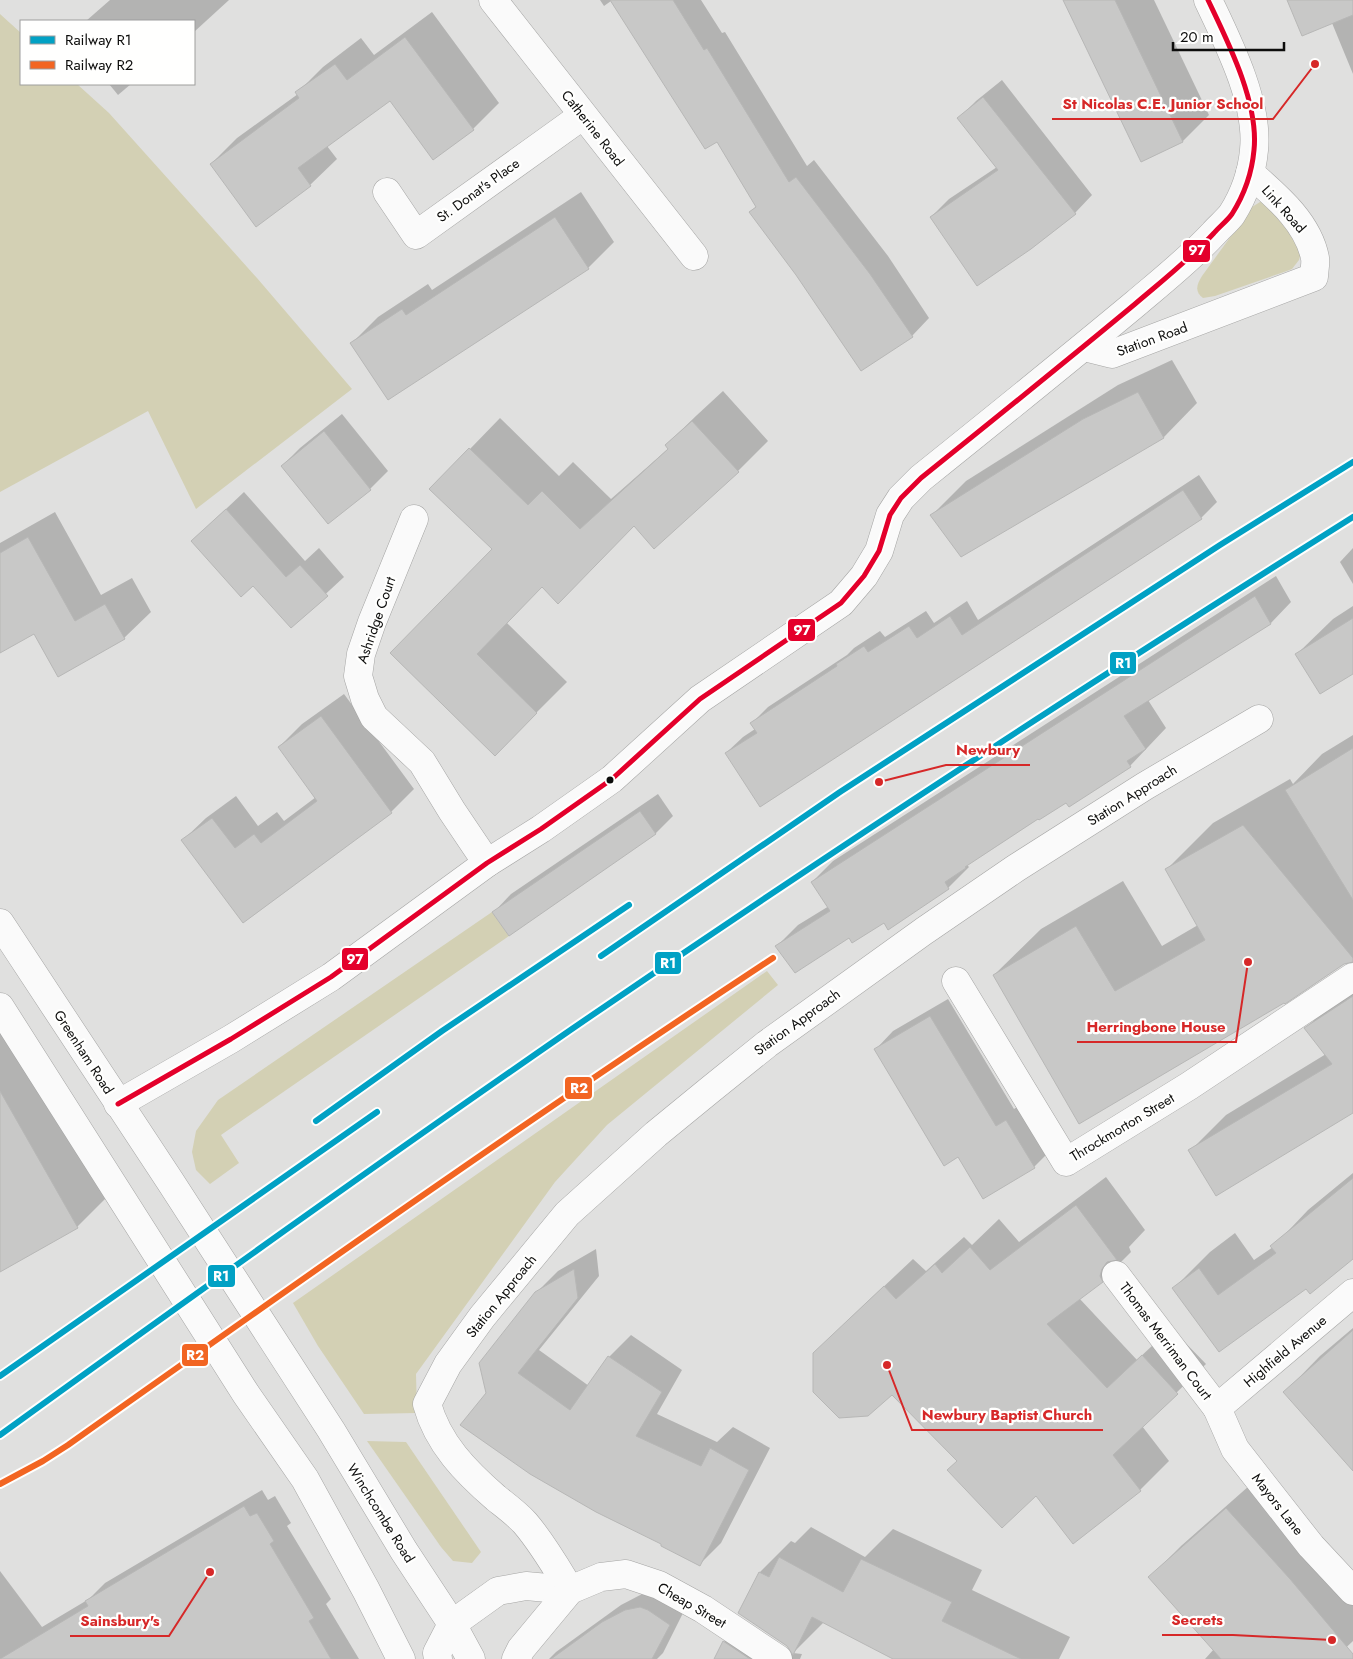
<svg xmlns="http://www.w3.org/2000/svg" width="1353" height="1659" viewBox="0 0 1353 1659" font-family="Jost,sans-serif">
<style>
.green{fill:#d3d0b4}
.shadow{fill:#0003}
.building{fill:#c8c8c7;stroke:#b7b7b6}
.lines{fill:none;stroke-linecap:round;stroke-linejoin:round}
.street-casing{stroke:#a5a5a4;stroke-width:29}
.secondary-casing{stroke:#a5a5a4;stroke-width:29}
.highway-casing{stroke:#a5a5a4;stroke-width:29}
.street{stroke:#fafafa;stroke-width:28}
.secondary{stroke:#fafafa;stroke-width:28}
.highway{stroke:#fafafa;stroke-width:28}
.rail{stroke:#cecece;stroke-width:4;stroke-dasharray:10 5;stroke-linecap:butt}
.bus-1-casing{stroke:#fffffe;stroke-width:9}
.bus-1{stroke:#e4002b;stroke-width:5}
.rail-1-casing{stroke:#fffffe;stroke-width:10}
.rail-2-casing{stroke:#fffffe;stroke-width:10}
.rail-1{stroke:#01a1c4;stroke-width:6}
.rail-2{stroke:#f26522;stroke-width:6}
.bus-dot{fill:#0d0d0c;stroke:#fffffe;stroke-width:2}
.labels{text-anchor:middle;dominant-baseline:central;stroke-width:4.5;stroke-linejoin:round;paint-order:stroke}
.street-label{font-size:14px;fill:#0d0d0c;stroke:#fffffe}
.leader{fill:none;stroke:#d62828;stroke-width:2}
.callout-dot{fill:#d62828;stroke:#fffffe;stroke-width:2}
.callout-label{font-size:15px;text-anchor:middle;font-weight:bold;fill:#d62828;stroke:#fffffe;stroke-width:4.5;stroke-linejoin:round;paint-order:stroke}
.line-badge{stroke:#fffffe;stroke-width:2}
.badge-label{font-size:14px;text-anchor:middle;font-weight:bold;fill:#fff}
</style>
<rect width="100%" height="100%" fill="#e0e0df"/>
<g class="green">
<polygon points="0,14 21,33 21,84 77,84 109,113 257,278 352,389 196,509 148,411 0,492"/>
<path d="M1265,201L1297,237L1301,253L1299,260L1292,269L1284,272L1215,296L1203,298C1194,291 1197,284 1202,276L1252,207L1260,202Z"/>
<polygon points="492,912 509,936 221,1135 239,1163 210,1184 196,1170 192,1152 196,1131 218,1100"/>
<polygon points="767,971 778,985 607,1125 555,1182 416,1374 417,1413 364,1414 318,1346 293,1303"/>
<polygon points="367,1441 406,1442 481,1552 472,1563 453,1561 441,1547"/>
</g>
<g class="shadow">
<polygon points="110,0 229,0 194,32 194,21 86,21"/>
<polygon points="600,0 701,0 722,33 725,32 807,166 814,160 888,256 929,318 912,336 797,274 750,212 757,206 717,140 611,1 604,6"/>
<polygon points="1065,0 1154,0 1209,115 1183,141 1142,161"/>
<polygon points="1289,0 1353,0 1353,74 1332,23"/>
<polygon points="432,12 499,103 473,129 390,99 327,146 337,159 310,185 256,225 211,164 237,138 298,94 297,93 323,67 361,38 374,55"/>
<polygon points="1002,80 1092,195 1075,213 931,217 949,199 997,167 959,118 976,101"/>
<polygon points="109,84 131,84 118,95"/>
<polygon points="581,192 614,242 588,268 352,343 378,317 428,284 432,290"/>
<polygon points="1172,360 1197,403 1164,437 961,555 932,515 966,481 1118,385"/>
<polygon points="723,391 768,441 738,471 634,525 542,586 507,623 567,682 525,724 392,653 493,549 470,449 500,418 559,476 573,462 611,499 669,448 666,445 697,415"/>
<polygon points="342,414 388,471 370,489 328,523 282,466 300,448"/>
<polygon points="1199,475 1217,502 1201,518 726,753 743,737 755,729 752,723 768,707 847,655 854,648 880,631 885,637 926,611 934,623 967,601 978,620"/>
<polygon points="244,492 305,561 319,548 344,577 291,626 254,585 192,541"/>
<polygon points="55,512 101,595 132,578 151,612 124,638 35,632 0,652 0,543"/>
<polygon points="1353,548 1353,584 1340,562"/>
<polygon points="1276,576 1291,602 1271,623 1148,700 1166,728 1130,766 1039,818 967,865 969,867 948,888 884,921 849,936 777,946 798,925 829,906 812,882 833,861"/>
<polygon points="1353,606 1353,673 1297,654 1333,619"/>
<polygon points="344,694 414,789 391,812 243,921 183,840 206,818 236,796 258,826 277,812 284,821 316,797 279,747 302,724"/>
<polygon points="1353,735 1353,960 1344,963 1079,1122 994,975 1041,929 1123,881 1162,946 1198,925 1167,869 1213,823 1290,779 1293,784 1322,754"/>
<polygon points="658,794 673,816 656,833 494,912 511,894"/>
<polygon points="1353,985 1353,1112 1190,1151 1226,1115 1326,1054 1306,1028 1342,993"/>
<polygon points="0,998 111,1193 77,1227 0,1271"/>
<polygon points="948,999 1014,1109 1024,1103 1052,1149 1034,1167 959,1155 876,1049 893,1031"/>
<polygon points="1353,1173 1353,1257 1306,1287 1220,1350 1174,1288 1210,1252 1235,1233 1254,1260 1273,1247 1308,1210"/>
<polygon points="1106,1177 1145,1230 1129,1247 1131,1252 1102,1281 1079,1298 1137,1360 1171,1328 1206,1364 1142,1426 1169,1461 1140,1490 1074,1542 1036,1494 959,1460 844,1324 913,1259 926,1271 964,1237 972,1245 999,1219 1019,1242"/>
<polygon points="596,1249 599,1276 539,1350 589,1386 609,1357 631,1335 682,1370 657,1414 717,1442 733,1427 770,1448 721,1543 699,1565 662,1544 488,1394 536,1293 558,1271"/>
<polygon points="1353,1328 1353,1469 1285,1392 1320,1356"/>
<polygon points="1258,1478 1353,1587 1353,1641 1334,1659 1205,1659 1214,1649 1150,1577 1181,1546"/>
<polygon points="262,1490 268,1500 275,1496 291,1523 287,1526 331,1599 326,1604 359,1659 0,1659 0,1571 42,1627 89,1599 105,1583"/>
<polygon points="811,1527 865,1557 893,1529 982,1570 972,1590 1070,1637 1059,1659 895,1659 824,1622 793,1653 788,1645 739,1613 760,1572 791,1541 795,1543"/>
<polygon points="644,1593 686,1607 663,1653 657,1659 549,1659 556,1652 621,1605"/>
<polygon points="744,1622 794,1655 793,1653 802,1654 800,1659 715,1659 724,1642"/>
</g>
<g class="building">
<polygon points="610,0 673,0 704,50 707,48 789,182 796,177 870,274 913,337 861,371 796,275 749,212 756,207 717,142 705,149"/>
<polygon points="1063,0 1115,0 1183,142 1141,162"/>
<polygon points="1287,0 1353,0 1353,15 1302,36"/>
<polygon points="405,37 474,130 433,160 390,101 298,168 311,186 256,227 210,164 299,98 295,92 335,64 347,80"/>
<polygon points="983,97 1076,214 1031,249 977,286 930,217 998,170 957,118"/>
<polygon points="555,217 589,269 388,400 350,343 402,309 406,315"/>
<polygon points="1138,392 1164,438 961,557 930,515 1083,419"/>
<polygon points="692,421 739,472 654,549 634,526 558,604 542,587 477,654 537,713 495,756 390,653 492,549 429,489 469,448 528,505 542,491 580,529 668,449 665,445"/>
<polygon points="324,431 371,490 328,524 281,466"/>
<polygon points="1183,490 1202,519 760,807 725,753 757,733 750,723 837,666 836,664 864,646 868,652 909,626 917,638 950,616 962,635"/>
<polygon points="226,509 286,577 300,565 328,596 291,628 253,586 241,597 191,541"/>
<polygon points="28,537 75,621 105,604 125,639 58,677 34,634 0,653 0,553"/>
<polygon points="1255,596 1271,624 1124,716 1146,749 1127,761 1131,767 1069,807 1066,803 1039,820 1038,819 965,867 966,868 945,882 949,889 888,930 884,923 852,943 849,938 795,973 775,946 830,911 811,882"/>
<polygon points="1353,618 1353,674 1320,694 1295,654"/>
<polygon points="321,716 392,813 243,923 181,840 212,818 235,848 254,834 261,843 317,801 278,747"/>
<polygon points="1353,748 1353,900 1285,790"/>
<polygon points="640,811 656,834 509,936 492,912"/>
<polygon points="1243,825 1353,958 1353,962 1344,964 1285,1004 1284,1003 1079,1124 993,975 1076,926 1115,991 1205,940 1165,869"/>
<polygon points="1353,996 1353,1113 1216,1196 1188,1150 1332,1064 1304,1028"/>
<polygon points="930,1016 996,1126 1006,1120 1035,1168 983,1199 958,1157 944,1166 874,1049"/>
<polygon points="0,1091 78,1228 0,1272"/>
<polygon points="1353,1178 1353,1259 1310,1294 1306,1289 1219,1352 1172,1288 1199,1268 1218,1295 1276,1253 1270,1246"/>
<polygon points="1076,1205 1117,1260 1107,1262 1102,1269 1100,1276 1103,1282 1047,1324 1107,1388 1142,1355 1178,1394 1113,1455 1141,1491 1073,1544 1036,1496 1002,1528 947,1470 957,1461 892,1395 868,1416 839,1418 813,1392 813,1353 884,1286 896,1299 935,1264 942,1273 970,1247 990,1270"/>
<polygon points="574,1269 578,1298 518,1373 570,1410 608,1356 662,1392 636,1436 701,1466 710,1448 749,1470 700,1566 661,1546 661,1544 596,1512 530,1474 460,1425 486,1393 479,1363 535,1292"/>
<polygon points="1353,1330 1353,1471 1283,1392"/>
<polygon points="244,1506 250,1516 257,1513 274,1541 270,1544 314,1618 309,1621 331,1659 0,1659 88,1606 85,1601"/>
<polygon points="1226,1508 1290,1579 1353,1654 1353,1659 1221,1659 1148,1577"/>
<polygon points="779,1557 843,1592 861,1559 952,1602 942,1621 1021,1659 893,1659 812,1617 793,1655 787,1646 738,1613 759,1572 769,1577"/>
<polygon points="640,1607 648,1610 670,1625 652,1659 551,1659 602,1622 625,1610"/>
<polygon points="723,1641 750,1659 714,1659"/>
</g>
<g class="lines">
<g class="street-casing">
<g id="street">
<polyline points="493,0 694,256"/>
<polyline points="387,192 416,235 582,116"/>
<path d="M1084,347L1112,354L1314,277C1314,271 1316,264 1315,258C1308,222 1276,196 1250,173"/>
<polyline points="414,519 372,622 361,654 358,676 365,699 374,717 422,762 452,811 487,863"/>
<polyline points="956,981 1066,1162 1189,1086 1353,977"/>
<polyline points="1116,1275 1217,1408 1235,1449 1311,1546 1353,1591"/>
<polyline points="1217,1408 1353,1293"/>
<path d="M570,1590C556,1567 543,1544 525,1523C517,1514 506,1506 496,1498C466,1472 438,1444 427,1404L448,1364L482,1317L567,1214L656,1134L711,1089L767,1044L924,931L1016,868L1145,786L1259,719"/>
<polyline points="452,1624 498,1591 526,1586 570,1590"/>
<polyline points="516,1659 521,1649 570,1590 601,1577 626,1574 659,1585 703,1609 778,1659"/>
</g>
</g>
<g class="secondary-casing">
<path id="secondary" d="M118,1104L231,1039L331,977L487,863L541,829L612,779L700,699L841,603L864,576L879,551L890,515L901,498L921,478C992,421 1064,363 1135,304C1162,281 1190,259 1214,233C1219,227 1227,221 1232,214C1244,195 1252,172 1254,150C1259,103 1228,42 1208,0"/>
</g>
<g class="highway-casing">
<g id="highway">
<polyline points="0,923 170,1181 331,1430 404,1551 452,1624 471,1659"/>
<polyline points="0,1007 246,1394 305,1479 366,1590 401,1659"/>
<polyline points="438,1659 437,1653 452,1624"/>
</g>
</g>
<use href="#street" class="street"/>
<use href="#secondary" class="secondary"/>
<use href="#highway" class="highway"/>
<polyline class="rail" points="657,1034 773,958"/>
<g class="bus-1-casing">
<path id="bus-1" d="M118,1104L231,1039L331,977L487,863L541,829L612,779L700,699L841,603L864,576L879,551L890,515L901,498L921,478C992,421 1064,363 1135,304C1162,281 1190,259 1214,233C1219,227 1227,221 1232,214C1244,195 1252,172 1254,150C1259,103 1228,42 1208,0"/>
</g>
<use href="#bus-1" class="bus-1"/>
<g class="rail-1-casing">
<g id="rail-1">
<polyline points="601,956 840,792 1220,545 1353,462"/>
<polyline points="316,1121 442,1031 629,905"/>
<polyline points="0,1376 377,1112"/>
<path d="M0,1435C188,1299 378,1163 569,1031C827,854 1089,683 1353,517"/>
</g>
</g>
<g class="rail-2-casing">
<path id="rail-2" d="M0,1484L43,1461L68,1445C301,1280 534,1115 773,958"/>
</g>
<use href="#rail-1" class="rail-1"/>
<use href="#rail-2" class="rail-2"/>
</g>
<circle class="bus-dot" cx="610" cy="780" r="4.5"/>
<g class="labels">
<g class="street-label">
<text transform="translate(593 128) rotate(52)">Catherine Road</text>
<text transform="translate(478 190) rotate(-36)">St. Donat's Place</text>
<text transform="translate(1284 209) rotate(48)">Link Road</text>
<text transform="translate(1152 339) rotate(-20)">Station Road</text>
<text transform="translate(376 620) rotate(-71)">Ashridge Court</text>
<text transform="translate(1132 795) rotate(-32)">Station Approach</text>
<text transform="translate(797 1022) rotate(-36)">Station Approach</text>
<text transform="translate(84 1052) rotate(57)">Greenham Road</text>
<text transform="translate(1122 1127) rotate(-31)">Throckmorton Street</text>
<text transform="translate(501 1296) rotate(-51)">Station Approach</text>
<text transform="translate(1166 1341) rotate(53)">Thomas Merriman Court</text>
<text transform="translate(1285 1351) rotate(-40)">Highfield Avenue</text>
<text transform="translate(1278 1504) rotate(52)">Mayors Lane</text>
<text transform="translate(381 1513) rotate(58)">Winchcombe Road</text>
<text transform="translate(692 1605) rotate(30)">Cheap Street</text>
</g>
</g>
<path class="leader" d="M1315 64L1273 119H1052M879 782L946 765H1030M1248 962L1236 1042H1077M887 1365L912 1430H1103M1332 1640L1233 1635H1162M210 1572L169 1636H70"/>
<g class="callout-dot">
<circle cx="1315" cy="64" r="5"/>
<circle cx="879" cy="782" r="5"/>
<circle cx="1248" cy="962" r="5"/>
<circle cx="887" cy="1365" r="5"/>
<circle cx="1332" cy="1640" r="5"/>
<circle cx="210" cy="1572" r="5"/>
</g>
<g class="callout-label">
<text x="1163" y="109">St Nicolas C.E. Junior School</text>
<text x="988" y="755">Newbury</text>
<text x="1156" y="1032">Herringbone House</text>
<text x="1007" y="1420">Newbury Baptist Church</text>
<text x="1197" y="1625">Secrets</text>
<text x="120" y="1626">Sainsbury's</text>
</g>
<g class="line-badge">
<rect x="1182" y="239" width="29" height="24" rx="5" fill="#e4002b"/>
<rect x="787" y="618" width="29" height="24" rx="5" fill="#e4002b"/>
<rect x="1109" y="651" width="28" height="24" rx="5" fill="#01a1c4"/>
<rect x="341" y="947" width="28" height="24" rx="5" fill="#e4002b"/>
<rect x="654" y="951" width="28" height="24" rx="5" fill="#01a1c4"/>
<rect x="564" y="1076" width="29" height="24" rx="5" fill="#f26522"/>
<rect x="207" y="1264" width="29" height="24" rx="5" fill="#01a1c4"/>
<rect x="181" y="1343" width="28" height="24" rx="5" fill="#f26522"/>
</g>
<g class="badge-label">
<text x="1197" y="255">97</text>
<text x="802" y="635">97</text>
<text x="1123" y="668">R1</text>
<text x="355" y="964">97</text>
<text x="668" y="968">R1</text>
<text x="579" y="1093">R2</text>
<text x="221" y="1281">R1</text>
<text x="195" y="1360">R2</text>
</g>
<rect x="20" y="20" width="175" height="65" fill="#fffffe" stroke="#9e9e9d"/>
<rect x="30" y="36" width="25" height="8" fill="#01a1c4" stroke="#9e9e9d"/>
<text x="65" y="45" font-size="15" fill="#0d0d0c">Railway R1</text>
<rect x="30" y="61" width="25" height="8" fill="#f26522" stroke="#9e9e9d"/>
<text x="65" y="70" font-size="15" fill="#0d0d0c">Railway R2</text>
<path d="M1173 42v8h111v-8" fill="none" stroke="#0d0d0c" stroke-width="2.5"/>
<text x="1180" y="42" font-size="15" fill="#0d0d0c" stroke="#fffffe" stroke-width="4" paint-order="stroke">20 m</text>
</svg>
